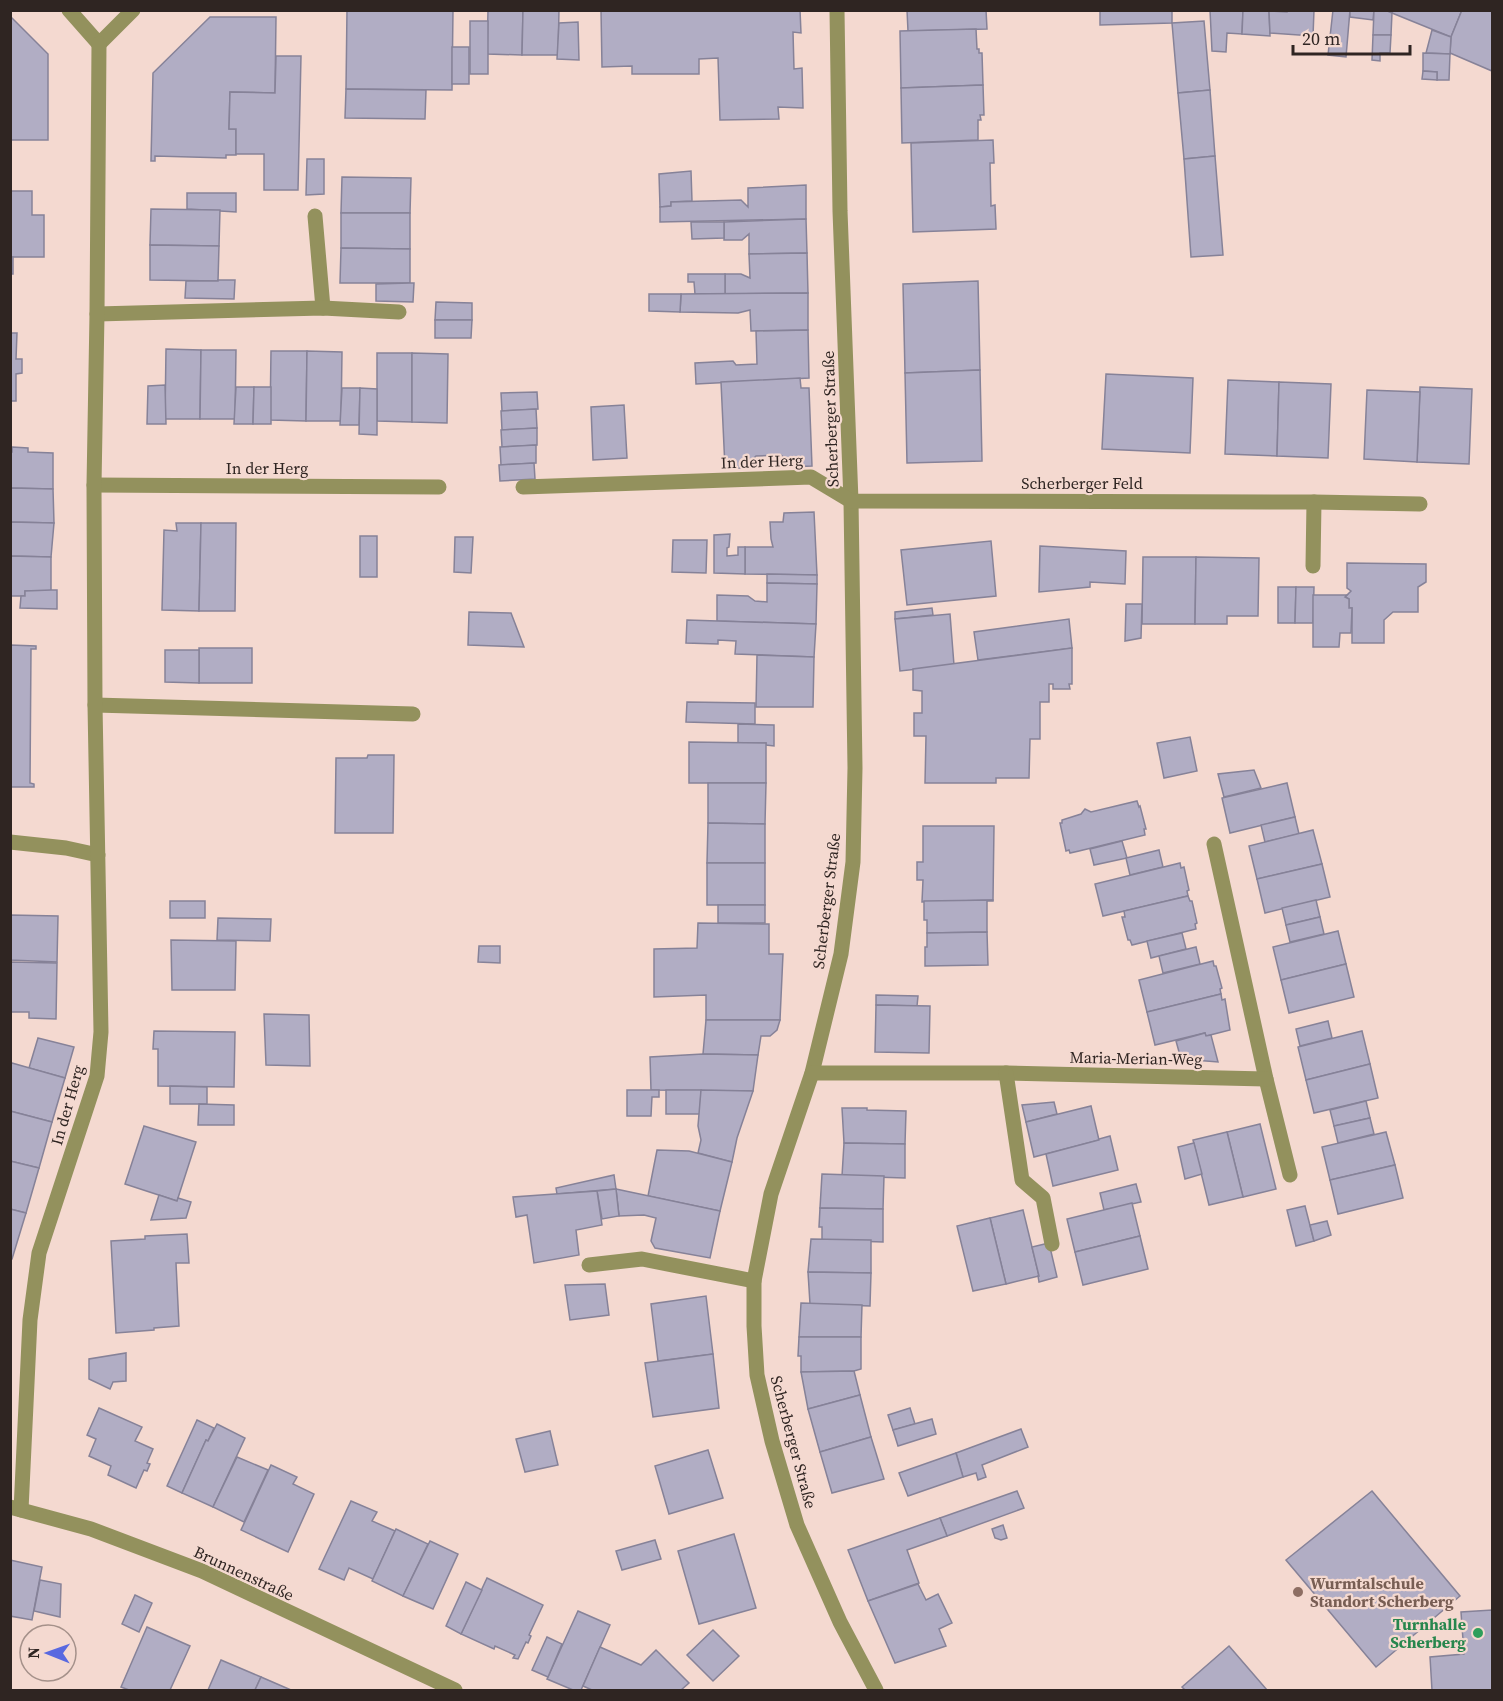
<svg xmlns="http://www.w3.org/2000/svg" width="1503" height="1701" viewBox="0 0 1503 1701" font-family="'Source Serif 4',serif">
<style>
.building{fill:#b1adc4;stroke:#868298;stroke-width:1.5}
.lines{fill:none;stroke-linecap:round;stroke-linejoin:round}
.lane{stroke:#93915d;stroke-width:15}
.street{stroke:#93915d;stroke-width:15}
.education-dot{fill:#8d6e63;stroke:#f4d9d0;stroke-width:2}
.leisure-dot{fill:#2e9e5b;stroke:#f4d9d0;stroke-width:2}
.labels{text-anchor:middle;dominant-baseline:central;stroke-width:4.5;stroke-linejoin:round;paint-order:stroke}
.street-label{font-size:16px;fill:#2f2522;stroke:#f4d9d0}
.education-label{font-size:16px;font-weight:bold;fill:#785e54;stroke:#f4d9d0;text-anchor:start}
.leisure-label{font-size:16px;font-weight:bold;fill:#27864d;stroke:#f4d9d0;text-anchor:end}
</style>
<rect width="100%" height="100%" fill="#f4d9d0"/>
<g class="building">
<polygon points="347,10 453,10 452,90 346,89"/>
<polygon points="488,10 523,10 522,55 487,54"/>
<polygon points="523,10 559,10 558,55 522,55"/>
<polygon points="601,10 800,10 801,33 793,32 794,69 802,68 803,108 778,107 779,119 720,120 718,58 699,59 699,74 632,74 632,66 602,67"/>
<polygon points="907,10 986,10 987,29 908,31"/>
<polygon points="1100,10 1172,10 1172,23 1100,25"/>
<polygon points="1210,10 1243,10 1242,34 1227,33 1226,52 1212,51"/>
<polygon points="1243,10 1269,11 1270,36 1242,34"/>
<polygon points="1287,10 1314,10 1313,36 1270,33 1269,11 1287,12"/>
<polygon points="1333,10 1350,10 1346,57 1328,55"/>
<polygon points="1350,10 1374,10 1373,20 1350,17"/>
<polygon points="1374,10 1385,10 1392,13 1391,35 1373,35"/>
<polygon points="1393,10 1462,10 1451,37 1392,13"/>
<polygon points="1462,10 1492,10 1492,71 1450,53 1451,37"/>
<polygon points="10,16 48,54 48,140 10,140"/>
<polygon points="210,17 276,17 275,93 230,92 229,129 236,129 236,155 226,155 226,158 155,156 155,161 151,161 153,73"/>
<rect x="470" y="21" width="18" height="53"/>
<polygon points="1204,21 1210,90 1178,93 1172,23"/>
<polygon points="578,22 579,60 557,59 559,23"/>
<polygon points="976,29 977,49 979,49 979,53 982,53 983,85 901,88 900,31"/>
<polygon points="1432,30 1451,37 1450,54 1426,53"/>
<polygon points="1373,35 1391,35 1390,53 1380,53 1380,61 1372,60"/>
<rect x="452" y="47" width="17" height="37"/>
<polygon points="1423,53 1450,54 1449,80 1437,80 1437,72 1423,71"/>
<polygon points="276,56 301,56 298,190 264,190 264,154 236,154 236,129 229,129 230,92 275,93"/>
<polygon points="1423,71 1437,72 1437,80 1422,79"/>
<polygon points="983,85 984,115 980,115 981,120 978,120 978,140 902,143 901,88"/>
<polygon points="346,89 426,90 425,119 345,118"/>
<polygon points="1210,90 1215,156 1184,159 1178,93"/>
<polygon points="993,140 994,163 990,163 991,206 995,205 996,229 913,232 911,143"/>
<polygon points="1215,156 1223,255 1191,257 1184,159"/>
<polygon points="307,159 324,159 324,194 306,195"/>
<polygon points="691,171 692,201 671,202 671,206 660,207 659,174"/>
<polygon points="342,177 411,178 410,213 341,213"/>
<polygon points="806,185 806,219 660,222 660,207 671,206 671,202 741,200 748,207 748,188"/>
<polygon points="10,191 32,191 32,215 44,215 44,257 10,257"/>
<polygon points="187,193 236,193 236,212 187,209"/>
<polygon points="151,209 220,210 219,246 150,245"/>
<polygon points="341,213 410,213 410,249 341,248"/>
<polygon points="806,219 807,253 749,254 749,234 742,240 724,240 724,222"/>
<polygon points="691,222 724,222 724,238 692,239"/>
<polygon points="150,245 219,246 218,281 150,280"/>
<polygon points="341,248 410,249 410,283 340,283"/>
<polygon points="807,253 808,293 725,294 725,274 741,274 750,278 749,254"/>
<rect x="10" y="257" width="3" height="17"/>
<polygon points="688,274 725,274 725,294 695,294 694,282 688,282"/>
<polygon points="218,280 235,280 234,299 185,298 186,281 218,281"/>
<polygon points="978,281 980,370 905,373 903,284"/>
<polygon points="410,283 414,283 413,302 376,301 376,284"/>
<polygon points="808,293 808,330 751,331 750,310 738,313 680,312 681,294"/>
<polygon points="649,294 681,294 680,312 649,311"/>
<polygon points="436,302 472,303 472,320 435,320"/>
<polygon points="435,320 472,320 471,338 435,338"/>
<polygon points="808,330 809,378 696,384 695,363 733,361 736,365 757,364 756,331"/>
<polygon points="10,333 17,333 16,359 22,359 22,373 16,374 16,401 10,401"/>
<polygon points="166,349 201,350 200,419 165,419"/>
<polygon points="201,350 236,350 235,419 200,419"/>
<polygon points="271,351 307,351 306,421 270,420"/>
<polygon points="307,351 342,352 341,421 306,421"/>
<polygon points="377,353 412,353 412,422 377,421"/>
<polygon points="412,353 448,354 447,423 412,422"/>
<polygon points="980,370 982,461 907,463 905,373"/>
<polygon points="1106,374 1193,378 1190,453 1102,449"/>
<polygon points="800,378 801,388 809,388 812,466 788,467 788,461 781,455 756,456 750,462 751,468 725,468 721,382"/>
<polygon points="1228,380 1279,382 1277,456 1225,454"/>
<polygon points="1279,382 1331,384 1328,458 1277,456"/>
<polygon points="165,385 166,424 147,424 148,386"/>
<polygon points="236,387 254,387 253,424 234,424"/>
<polygon points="254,387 271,387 271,424 253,424"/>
<polygon points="1420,387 1472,389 1469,464 1417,462"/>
<polygon points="342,388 360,388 359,425 340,425"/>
<polygon points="360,388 377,389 377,435 359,434"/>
<polygon points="1367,390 1420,392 1417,462 1364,459"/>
<polygon points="537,392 538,409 502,411 501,393"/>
<polygon points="624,405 627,458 593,460 591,407"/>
<polygon points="536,409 537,428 502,430 501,411"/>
<polygon points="537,428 537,445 502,447 501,430"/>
<polygon points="536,445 536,463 501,465 500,447"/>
<polygon points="12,447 28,448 28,452 53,453 53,489 10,488 10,452 12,452"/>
<polygon points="534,463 535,479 500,481 499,465"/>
<polygon points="10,488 53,489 54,523 10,522"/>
<polygon points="814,512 817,575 745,574 745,547 773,547 771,539 770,522 783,522 784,513"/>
<polygon points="10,522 54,523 51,557 10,556"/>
<polygon points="176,523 201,523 199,611 162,610 164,530 177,531"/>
<polygon points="201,523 236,523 235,611 199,611"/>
<polygon points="730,534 729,547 727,548 727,556 738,555 738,547 745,547 745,574 714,573 714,535"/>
<rect x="360" y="536" width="17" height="41"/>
<polygon points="455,537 473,537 471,573 454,572"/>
<polygon points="673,540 707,540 706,573 672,572"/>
<polygon points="991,541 996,596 907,605 901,550"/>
<polygon points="1040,546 1126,551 1125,584 1090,582 1090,587 1039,592"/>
<polygon points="10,556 51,557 51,591 25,591 25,596 10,596"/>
<polygon points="1143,557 1196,557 1195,624 1142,624"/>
<polygon points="1196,557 1259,558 1258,616 1227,616 1227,624 1195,624"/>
<polygon points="1347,563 1426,564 1426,582 1418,587 1418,612 1393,612 1384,620 1384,643 1352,643 1352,608 1349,608 1349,599 1345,597 1351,591 1347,588"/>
<polygon points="767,574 817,575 817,584 767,583"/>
<polygon points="767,583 817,584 816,624 717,621 717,595 748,596 755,601 767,602"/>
<polygon points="1278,587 1296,587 1295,623 1278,623"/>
<polygon points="1296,587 1314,587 1313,623 1295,623"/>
<polygon points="51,590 57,590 57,609 20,608 21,596 25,596 25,591"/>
<polygon points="1313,595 1347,595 1345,597 1349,599 1349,608 1352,608 1351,633 1340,633 1339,647 1313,647"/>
<polygon points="1126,604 1142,604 1141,638 1125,641"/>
<polygon points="932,608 933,615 895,619 895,612"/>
<polygon points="469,612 511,613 524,647 468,645"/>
<polygon points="950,614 954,665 900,671 895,619"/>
<polygon points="1069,619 1072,648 978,660 974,632"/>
<polygon points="687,620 816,624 814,657 735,654 736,641 718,640 718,644 686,643"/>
<polygon points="10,645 36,646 36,649 31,649 30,783 34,784 34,787 10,787"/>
<rect x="199" y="648" width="53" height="35"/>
<polygon points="1072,648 1072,684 1069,684 1070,689 1053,689 1053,684 1049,684 1049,702 1040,702 1040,739 1030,739 1029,778 996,778 996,783 925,783 926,736 914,736 914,713 922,713 922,691 913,690 913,669"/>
<polygon points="165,650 199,650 199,683 165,682"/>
<polygon points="757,655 814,657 813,707 756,707"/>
<polygon points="687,702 755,703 755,724 686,722"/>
<polygon points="738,724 774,725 774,746 766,745 766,743 738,743"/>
<polygon points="1190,737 1197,771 1164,778 1157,743"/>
<polygon points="689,742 766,743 766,783 689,783"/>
<polygon points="368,755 394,755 393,833 335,833 336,758 367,758"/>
<polygon points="1254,770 1261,788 1224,797 1218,774"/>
<polygon points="708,783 766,783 765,824 708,823"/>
<polygon points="1287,783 1295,817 1230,833 1222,798"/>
<polygon points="1137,801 1139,807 1140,806 1146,829 1144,829 1145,835 1079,851 1070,853 1069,850 1066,851 1060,823 1062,823 1062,820 1081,814 1085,809 1091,812"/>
<polygon points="1295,817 1299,834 1265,842 1261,825"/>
<polygon points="708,823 765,824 765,863 707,863"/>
<polygon points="923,826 994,826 993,900 922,902 923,880 917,880 917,862 923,862"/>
<polygon points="1313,830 1322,864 1257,879 1249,846"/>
<polygon points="1122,841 1127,858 1094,865 1090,849"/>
<polygon points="1159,850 1163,867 1130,875 1126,858"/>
<rect x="707" y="863" width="58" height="42"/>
<polygon points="1180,863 1181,868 1184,867 1189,890 1187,891 1188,896 1103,916 1095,884"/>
<polygon points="1322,864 1330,897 1265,913 1257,879"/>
<polygon points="1188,896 1190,901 1192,901 1197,923 1195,924 1196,929 1132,945 1130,940 1128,940 1122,917 1125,917 1124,911"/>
<polygon points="993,900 993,901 987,901 987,932 927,933 927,920 924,920 924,901"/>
<polygon points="1316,900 1320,917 1286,925 1282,908"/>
<rect x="170" y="901" width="35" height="17"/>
<rect x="718" y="905" width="47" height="18"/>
<polygon points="10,915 58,916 57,962 10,960"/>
<polygon points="1320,917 1324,934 1290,942 1286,925"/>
<polygon points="218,918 271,919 270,941 217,940"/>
<polygon points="698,923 769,924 769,954 783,954 780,1020 706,1020 706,995 654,997 654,949 697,948"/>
<polygon points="1338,931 1346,964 1281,980 1273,947"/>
<polygon points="987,932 988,965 925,966 925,947 927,947 927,933"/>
<polygon points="1182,933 1186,949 1151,958 1147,941"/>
<polygon points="171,940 236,941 235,990 172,990"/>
<polygon points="479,946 500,946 500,963 478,962"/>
<polygon points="1196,947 1200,964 1163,973 1159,956"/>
<polygon points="1213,961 1214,966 1216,966 1222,988 1220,989 1221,994 1147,1012 1139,980"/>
<polygon points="10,962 57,963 56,1019 29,1018 29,1012 10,1012"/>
<polygon points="1346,964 1354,997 1289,1013 1281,980"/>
<polygon points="1221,994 1222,1000 1225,999 1230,1030 1206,1036 1205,1033 1155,1045 1147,1012"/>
<polygon points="876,995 918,996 917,1006 876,1005"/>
<polygon points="876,1005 930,1006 929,1053 875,1052"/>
<polygon points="264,1014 309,1015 310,1066 266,1065"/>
<polygon points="706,1020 780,1020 777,1030 770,1036 761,1036 758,1055 703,1054"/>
<polygon points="1328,1021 1332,1038 1300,1046 1296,1029"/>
<polygon points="154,1031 235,1032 234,1087 158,1086 158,1049 153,1049"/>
<polygon points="1362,1031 1370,1064 1306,1080 1298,1047"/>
<polygon points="1205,1033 1206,1036 1211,1035 1218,1062 1181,1059 1176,1041"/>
<polygon points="38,1038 74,1047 65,1078 29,1068"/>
<polygon points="703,1054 758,1055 753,1091 651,1090 650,1057"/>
<polygon points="12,1063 65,1078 52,1122 10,1111 10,1067"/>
<polygon points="1370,1064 1378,1098 1314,1113 1306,1080"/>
<polygon points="170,1086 207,1087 207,1104 170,1104"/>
<polygon points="627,1090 659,1090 659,1097 652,1097 651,1116 627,1116"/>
<polygon points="666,1090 701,1090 700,1114 666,1114"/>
<polygon points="701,1090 753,1091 737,1138 732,1162 698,1153 701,1140 698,1126"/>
<polygon points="1366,1101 1370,1118 1334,1126 1330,1110"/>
<polygon points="1054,1102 1057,1114 1026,1122 1022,1105"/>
<polygon points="199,1104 234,1105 234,1125 198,1125"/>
<polygon points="1091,1106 1099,1140 1034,1157 1026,1122"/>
<polygon points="842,1108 867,1108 867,1110 906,1111 905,1144 844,1143"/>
<polygon points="10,1111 52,1122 39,1168 10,1161"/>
<polygon points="1370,1118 1374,1134 1338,1143 1334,1126"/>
<polygon points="1260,1124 1276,1189 1243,1197 1227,1132"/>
<polygon points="144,1126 196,1142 177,1201 125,1184"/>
<polygon points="1227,1132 1243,1197 1209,1205 1193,1140"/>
<polygon points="1386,1132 1395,1165 1330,1180 1322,1147"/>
<polygon points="1110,1136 1118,1170 1053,1186 1046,1154 1099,1140 1099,1139"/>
<polygon points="844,1143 905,1144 905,1178 842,1176"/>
<polygon points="1194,1143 1202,1174 1185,1179 1178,1147"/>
<polygon points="657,1150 689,1151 732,1162 720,1211 648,1196"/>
<polygon points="10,1161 39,1168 26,1213 10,1209"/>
<polygon points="1395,1165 1403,1198 1338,1214 1330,1180"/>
<polygon points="822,1174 884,1176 883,1209 820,1208"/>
<polygon points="614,1175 616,1189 557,1194 556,1188"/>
<polygon points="1136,1184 1141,1202 1104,1210 1100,1193"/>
<polygon points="616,1189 720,1211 710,1258 655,1248 651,1241 656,1218 644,1215 619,1216"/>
<polygon points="616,1189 619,1216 602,1219 597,1191"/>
<polygon points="597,1191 602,1225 576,1230 579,1255 534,1263 527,1215 516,1217 513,1197"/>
<polygon points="159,1195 177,1201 178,1198 191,1202 186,1218 151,1220"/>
<polygon points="1132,1203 1140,1236 1075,1252 1067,1219"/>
<polygon points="1305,1206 1314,1241 1296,1246 1287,1210"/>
<polygon points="820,1208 883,1209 883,1242 822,1240 822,1227 819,1227"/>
<polygon points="10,1209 26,1213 12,1259 10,1259"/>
<polygon points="1023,1210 1039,1276 1006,1284 990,1218"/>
<polygon points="990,1218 1006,1284 973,1291 957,1226"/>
<polygon points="1327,1221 1331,1235 1314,1241 1310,1225"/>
<polygon points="187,1234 189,1263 176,1263 179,1326 154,1328 154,1330 116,1333 111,1241 145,1239 145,1236"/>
<polygon points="1140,1236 1148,1269 1083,1285 1075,1252"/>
<polygon points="811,1239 871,1240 871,1273 808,1272"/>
<polygon points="1049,1243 1057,1277 1039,1282 1038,1276 1039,1276 1032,1247"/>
<polygon points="808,1272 871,1273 870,1306 810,1304"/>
<polygon points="605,1284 609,1315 570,1320 565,1285"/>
<polygon points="706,1296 713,1354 658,1361 651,1304"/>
<polygon points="801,1303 862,1305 861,1337 799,1337"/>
<polygon points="799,1337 861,1337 861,1369 854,1371 801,1372 801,1356 798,1356"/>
<polygon points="126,1353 126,1381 113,1382 110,1389 89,1379 89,1359"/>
<polygon points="713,1354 719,1408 653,1417 645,1363"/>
<polygon points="854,1371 860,1395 808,1409 801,1372"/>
<polygon points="860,1395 871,1437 820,1452 808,1409"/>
<polygon points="99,1408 142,1427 135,1441 153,1449 147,1463 150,1464 147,1471 144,1470 136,1488 108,1475 111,1466 89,1456 96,1439 87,1435"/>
<polygon points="910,1408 915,1424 893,1430 888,1415"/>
<polygon points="932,1419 936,1434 898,1446 893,1430"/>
<polygon points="197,1420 214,1428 208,1441 206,1440 182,1493 167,1486"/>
<polygon points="217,1424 245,1438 213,1507 182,1493 206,1440 208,1441"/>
<polygon points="1021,1429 1028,1447 982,1465 986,1477 978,1480 976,1473 963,1477 956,1453"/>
<polygon points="550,1431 558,1465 525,1472 516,1439"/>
<polygon points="871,1437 884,1479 832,1493 820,1452"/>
<polygon points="708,1450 723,1498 669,1514 655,1466"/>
<polygon points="956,1453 963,1477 908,1496 899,1473"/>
<polygon points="237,1457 268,1470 244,1522 213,1507"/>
<polygon points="271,1465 297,1477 293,1484 314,1494 288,1552 241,1530"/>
<polygon points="1017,1491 1024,1508 947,1536 940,1518"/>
<polygon points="1372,1491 1460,1596 1376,1667 1286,1560"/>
<polygon points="351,1501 377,1512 372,1521 395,1531 373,1579 349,1568 344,1580 319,1569"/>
<polygon points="940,1518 947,1536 907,1550 919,1583 868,1601 848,1550"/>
<polygon points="1003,1525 1007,1538 1001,1540 995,1538 992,1529"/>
<polygon points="396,1529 428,1544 403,1596 372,1581"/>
<polygon points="734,1534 756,1608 699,1624 678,1551"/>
<polygon points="655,1540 661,1559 622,1570 616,1551"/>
<polygon points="430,1541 458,1554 433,1609 403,1596"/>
<polygon points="10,1560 42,1567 32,1620 10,1616"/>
<polygon points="487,1578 543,1605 529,1635 531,1636 528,1643 526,1642 518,1659 513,1658 515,1655 495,1646 494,1649 461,1634"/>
<polygon points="40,1580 61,1584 60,1617 34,1611"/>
<polygon points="466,1582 482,1590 461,1634 446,1626"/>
<polygon points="918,1584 926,1600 938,1594 952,1623 939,1629 946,1646 895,1663 868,1601"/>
<polygon points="135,1595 152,1603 139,1632 122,1624"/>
<polygon points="1492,1610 1492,1690 1432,1690 1430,1657 1464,1654 1461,1612"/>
<polygon points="578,1611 610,1625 581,1690 573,1690 547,1679"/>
<polygon points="147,1627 190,1646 170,1690 129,1690 121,1687"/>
<polygon points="713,1630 739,1656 713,1681 687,1655"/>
<polygon points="547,1637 562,1644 548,1677 532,1670"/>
<polygon points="1229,1646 1267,1690 1185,1690 1182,1687"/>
<polygon points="600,1647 641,1665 656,1650 689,1683 681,1690 592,1690 583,1686"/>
<polygon points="221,1660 261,1677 255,1690 208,1690"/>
<polygon points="261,1677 291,1690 255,1690"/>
</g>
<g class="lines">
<polyline class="lane" points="589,1265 642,1259 754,1281"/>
<g class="street">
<polyline points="69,10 99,44 133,10"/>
<polyline points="837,10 840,211 851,501 855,768 853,862 841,954 812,1073 771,1194 754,1281 754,1326 757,1375 772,1441 797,1525 840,1622 876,1690"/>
<polyline points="315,216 323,308"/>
<polyline points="97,314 323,308 399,312"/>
<polyline points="94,485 439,487"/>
<polyline points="523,487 811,477 851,501 1314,502 1420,504"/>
<polyline points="1313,566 1314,502"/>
<polyline points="95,705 413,714"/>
<polyline points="10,842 66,848 98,855"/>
<polyline points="1214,844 1266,1079 1290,1175"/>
<polyline points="812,1073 1006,1073 1266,1079"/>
<polyline points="1006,1073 1022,1180 1043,1198 1052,1244"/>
<polyline points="10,1507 91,1529 202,1571 455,1690"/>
<polyline points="21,1510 30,1320 39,1253 97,1076 101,1032 95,705 94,485 97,314 99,44"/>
</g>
</g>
<circle class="education-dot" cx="1298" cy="1592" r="6"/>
<circle class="leisure-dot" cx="1478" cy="1633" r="6"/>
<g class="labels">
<g class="street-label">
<text transform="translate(830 419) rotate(-92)">Scherberger Straße</text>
<text transform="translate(762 461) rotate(-2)">In der Herg</text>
<text x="267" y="468">In der Herg</text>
<text x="1082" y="483">Scherberger Feld</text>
<text transform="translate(826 901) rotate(-83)">Scherberger Straße</text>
<text transform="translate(1136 1058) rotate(1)">Maria-Merian-Weg</text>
<text transform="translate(67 1105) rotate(-74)">In der Herg</text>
<text transform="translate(794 1442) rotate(75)">Scherberger Straße</text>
<text transform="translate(244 1573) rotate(25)">Brunnenstraße</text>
</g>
<g class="education-label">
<text x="1310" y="1583">Wurmtalschule<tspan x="1310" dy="18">Standort Scherberg</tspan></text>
</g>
<g class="leisure-label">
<text x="1466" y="1624">Turnhalle<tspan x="1466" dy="18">Scherberg</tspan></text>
</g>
</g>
<rect width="1503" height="1701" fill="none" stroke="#2f2522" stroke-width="24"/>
<g transform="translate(48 1653) rotate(271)"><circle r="28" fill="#f4d9d0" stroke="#a5918a" stroke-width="1.5"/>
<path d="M0-4.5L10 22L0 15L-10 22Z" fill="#5969e0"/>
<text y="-9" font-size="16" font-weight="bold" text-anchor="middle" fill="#2f2522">N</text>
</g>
<path d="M1293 45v9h117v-9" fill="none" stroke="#2f2522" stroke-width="3"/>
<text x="1302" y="45" font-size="18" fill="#2f2522" stroke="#f4d9d0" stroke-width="4.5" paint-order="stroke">20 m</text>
</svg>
